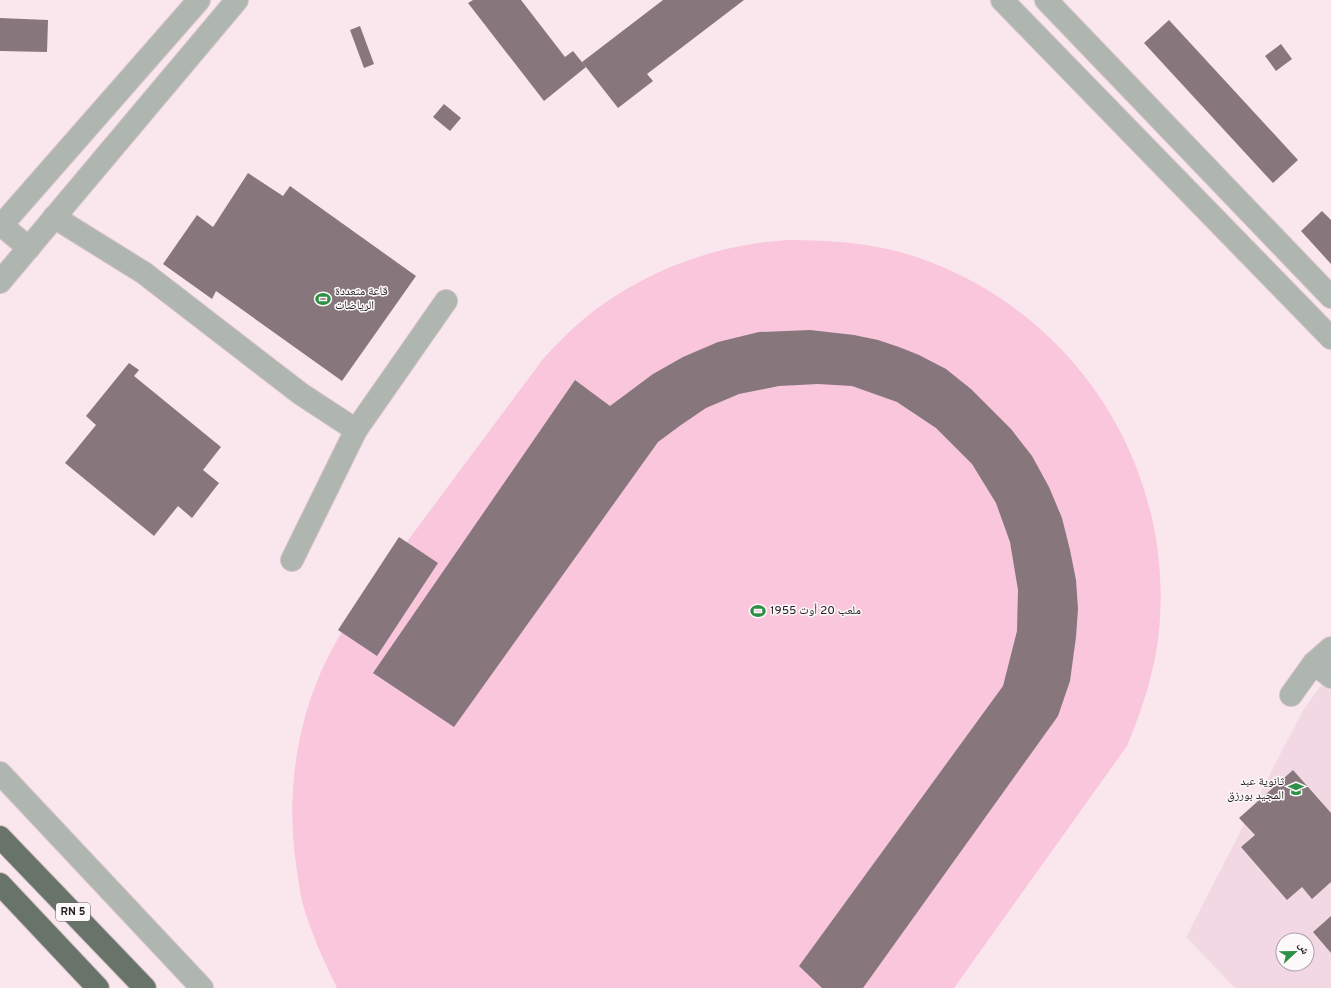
<svg xmlns="http://www.w3.org/2000/svg" width="1331" height="988" viewBox="0 0 1331 988" font-family="Overpass,'Noto Naskh Arabic',sans-serif">
<style>
.built{fill:#f2d8e2;fill-rule:evenodd}
.green{fill:#f9c6db}
.building{fill:#87777d}
.lines{fill:none;stroke-linecap:round;stroke-linejoin:round}
.minor-casing{stroke:#d4c3c9;stroke-width:24}
.highway-casing{stroke:#d4c3c9;stroke-width:24}
.minor{stroke:#afb5af;stroke-width:22}
.highway{stroke:#687469;stroke-width:22}
.labels{text-anchor:middle;dominant-baseline:central;stroke-width:3;stroke-linejoin:round;paint-order:stroke}
.shield{fill:#fdf9fa;stroke:#676164;stroke-width:1}
.shield-label{font-size:11px;font-weight:bold;fill:#272023}
.poi-label{font-size:12px;fill:#272023;stroke:#fdf9fa;text-anchor:start}
</style>
<rect width="100%" height="100%" fill="#fae7ee"/>
<path class="built" d="M1331,674V988H1235L1186,937L1302,712L1316,692ZM1283,940H1307V964H1283Z"/>
<path class="green" d="M789,240C838,240 886,244 933,263C1085,323 1178,478 1158,640C1153,677 1141,712 1127,746L954,988H337C323,959 310,931 302,901C300,893 299,885 298,877C285,804 294,727 326,661C333,646 342,632 350,618L543,359C554,347 565,335 578,324C626,282 689,254 752,244C764,242 777,241 789,240Z"/>
<g class="building">
<polygon points="473,0 521,0 565,57 573,51 586,67 544,101 468,3"/>
<polygon points="663,0 744,0 647,74 653,81 618,108 582,62"/>
<polygon points="0,18 48,20 47,52 0,51"/>
<polygon points="1169,20 1298,160 1273,183 1144,43"/>
<polygon points="360,26 374,64 364,68 350,30"/>
<polygon points="1281,44 1292,59 1276,71 1265,56"/>
<polygon points="444,104 461,118 450,131 433,117"/>
<polygon points="248,173 283,196 290,186 416,276 342,381 216,291 212,299 163,264 197,215 213,227"/>
<polygon points="1322,211 1331,220 1331,264 1301,231"/>
<polygon points="810,330 854,335 878,340 899,347 919,355 946,369 971,389 1011,429 1032,456 1049,487 1062,518 1070,550 1076,580 1078,609 1076,637 1070,681 1058,716 863,988 822,988 799,966 1003,686 1017,631 1018,590 1010,542 996,503 972,464 936,428 897,402 852,386 818,384 779,386 739,394 706,408 681,425 658,442 454,727 373,673 575,380 610,406 653,374 683,357 718,342 759,332"/>
<polygon points="129,363 139,370 134,376 221,447 203,470 219,483 192,518 178,506 154,536 65,463 96,425 86,416"/>
<polygon points="399,537 438,563 377,656 338,630"/>
<polygon points="1293,770 1331,813 1331,882 1312,899 1302,887 1287,900 1241,847 1255,835 1239,818"/>
<polygon points="1331,916 1331,953 1313,932"/>
</g>
<g class="lines">
<g class="minor-casing">
<g id="minor">
<polyline points="1002,0 1331,338"/>
<polyline points="1046,0 1331,297"/>
<polyline points="54,217 144,273 301,394 356,430"/>
<polyline points="0,224 29,248"/>
<polyline points="0,227 199,0"/>
<polyline points="0,282 237,0"/>
<polyline points="292,560 356,430 446,301"/>
<polyline points="1314,663 1331,677"/>
<polyline points="1291,695 1314,663 1331,648"/>
<polyline points="0,773 202,988"/>
</g>
</g>
<g class="highway-casing">
<g id="highway">
<polyline points="0,837 145,988"/>
<polyline points="0,884 98,988"/>
</g>
</g>
<use href="#minor" class="minor"/>
<use href="#highway" class="highway"/>
</g>
<defs>
<g id="stadium-bare" transform="scale(1.2)"><path d="M0-5a6.5 5 0 1 0 0 10a6.5 5 0 1 0 0-10ZM-3.5-1.8h7v3.6h-7Z" fill="#2d9045" stroke="#fdf9fa" stroke-width="2.5" paint-order="stroke"/></g>
<g id="school-bare" transform="scale(1.2)"><path d="M0-5L7-2L0 1L-7-2ZM-4 1L0 2.5L4 1V4Q0 6-4 4Z" fill="#2d9045" stroke="#fdf9fa" stroke-width="2.5" paint-order="stroke"/></g>
</defs>
<g fill-rule="evenodd">
<use href="#stadium-bare" x="323" y="299"/>
<use href="#stadium-bare" x="758" y="611"/>
<use href="#school-bare" x="1296" y="789"/>
</g>
<g class="labels">
<rect class="shield" x="56" y="903" width="34" height="18" rx="3"/>
<g class="shield-label">
<text x="73" y="912">RN 5</text>
</g>
<g class="poi-label">
<text x="335" y="292">قاعة متعددة<tspan x="335" dy="14">الرياضات</tspan></text>
<text x="770" y="611">ملعب 20 أوت 1955</text>
<text x="1284" y="782" text-anchor="end">ثانوية عبد<tspan x="1284" dy="14">المجيد بورزق</tspan></text>
</g>
</g>
<g transform="translate(1295 952) rotate(68)"><circle r="19" fill="#fdf9fa" stroke="#a7a2a4"/>
<path d="M0-3L7 15L0 10L-7 15Z" fill="#2d9045"/>
<text y="-6" font-size="11" font-weight="bold" text-anchor="middle" fill="#272023">ش</text>
</g>
</svg>
